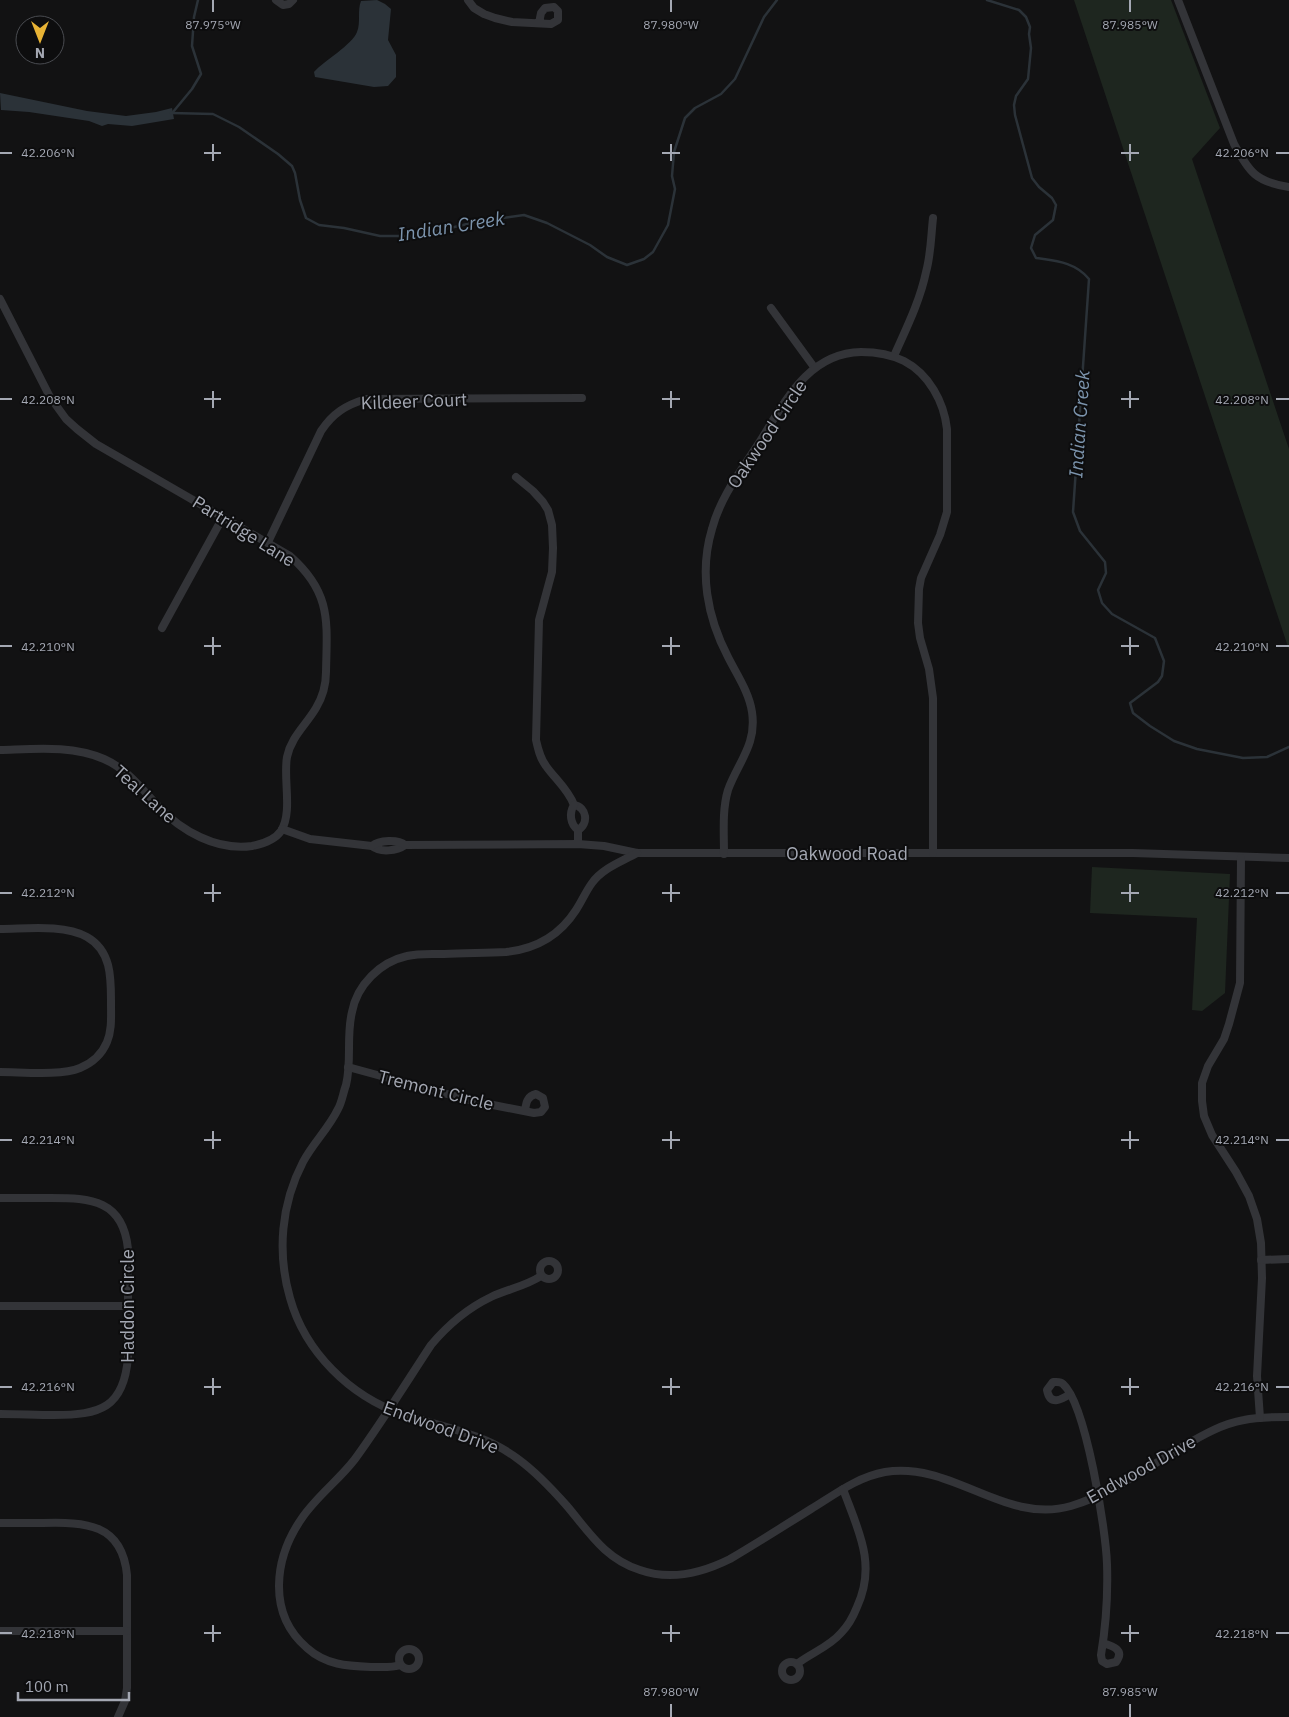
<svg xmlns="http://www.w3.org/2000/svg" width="1289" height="1717" viewBox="0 0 1289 1717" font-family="'IBM Plex Sans',sans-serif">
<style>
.green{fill:#1e261f}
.water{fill:#2b3238}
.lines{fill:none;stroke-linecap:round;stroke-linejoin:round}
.stream{stroke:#2b3238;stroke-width:2.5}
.minor{stroke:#333438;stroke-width:8}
.ticks{fill:none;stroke:#a4a8b3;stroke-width:2}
.labels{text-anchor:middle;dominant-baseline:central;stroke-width:4;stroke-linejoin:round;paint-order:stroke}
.street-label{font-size:18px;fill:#a4a8b3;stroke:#0d0d0e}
.water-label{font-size:19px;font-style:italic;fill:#7c94ad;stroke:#0d0d0e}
.ticks-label{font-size:12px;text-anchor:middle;fill:#a4a8b3;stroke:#0d0d0e;stroke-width:4;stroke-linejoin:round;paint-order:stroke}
</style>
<rect width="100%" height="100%" fill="#121213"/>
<g class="green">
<polygon points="1074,0 1171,0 1220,128 1192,159 1289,449 1289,650"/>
<polygon points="1092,867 1230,874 1225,993 1202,1011 1192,1010 1197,918 1090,913"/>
</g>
<g class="water">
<path d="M377,0L385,4L391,9L388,40L396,55V77L388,86L374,87L315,77L314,72C325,60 352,45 357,32C361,22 357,11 361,1Z"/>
<polygon points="0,93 87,111 126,116 156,112 172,108 174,119 132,126 108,124 102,126 89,121 29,112 1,110"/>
</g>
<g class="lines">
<g class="stream">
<path d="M987,0L1019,10L1026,17L1030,27L1029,34L1031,48L1028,79L1016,96L1014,105L1015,115L1032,178L1039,187L1052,198L1056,205L1053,220L1035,235L1031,248L1036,258C1056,261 1075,262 1089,279L1073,512L1080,531L1105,562L1106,573L1098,590L1102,603L1112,614L1155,638L1164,661L1162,676L1158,682L1130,703L1133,713L1150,726L1174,741L1197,749L1243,758L1267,757L1289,747"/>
<polyline points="173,112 192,89 201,74 192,46 194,17 198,0"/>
<polyline points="171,113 213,114 239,127 278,154 292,166 295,173 300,200 306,218 319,225 344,228 380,236 416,236 480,221 524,215 547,223 590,245 607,257 627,265 644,259 653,252 668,225 675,189 672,176 674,152 685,118 695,108 721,94 735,79 764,17 777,0"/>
</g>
<g class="minor">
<polyline points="276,0 283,5 289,4 293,0"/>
<polyline points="468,0 474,8 484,14 495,18 512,22 551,24 558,20 558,11 554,7 545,8 541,13 539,23"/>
<path d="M1178,0L1234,144C1249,172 1256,182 1289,187"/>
<path d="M0,299L50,397L66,419L77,429L96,444L290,556C332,593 327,622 326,672C326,684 322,698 316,708C306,725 291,737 287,757C283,779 293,812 281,831C275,840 262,844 252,846C217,851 181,831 158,806C141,788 127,769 104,759C72,745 35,749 0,750"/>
<polyline points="771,308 814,367"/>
<path d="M894,356C906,329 920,301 926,272C931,254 931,236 933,218"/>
<path d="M516,477L533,491L543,502L548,510L552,525L553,548L552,572L539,620L536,740C538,749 540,758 546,766C555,779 568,789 574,805C587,807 589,824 578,830"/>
<path d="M268,542L321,431C333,413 346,405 366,399L582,398"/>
<polyline points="162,628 223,517"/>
<path d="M574,805C569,813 570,824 578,830V844"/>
<path d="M282,829L310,839L372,846C380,853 397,851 405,845L578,844L604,846L637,853H1133L1289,858"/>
<path d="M372,846C379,840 398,839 405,845"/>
<path d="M637,853C621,862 603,868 592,883C586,891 582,901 576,910C560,935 536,949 506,952C485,953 464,953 444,954C432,954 419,953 407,956C380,962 357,985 352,1012C346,1036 352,1061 346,1085C343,1093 342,1102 338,1109C329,1128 313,1143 303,1162C281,1204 277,1253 290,1298C305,1352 350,1396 402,1414C441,1427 484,1433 518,1459C536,1472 552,1489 567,1506C589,1532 605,1559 640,1570C671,1581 702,1573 730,1559C757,1543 784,1526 811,1509C834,1495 857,1477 885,1472C953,1461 1004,1525 1071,1506C1111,1494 1147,1468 1182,1447C1201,1436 1221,1424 1244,1420C1258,1417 1274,1417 1289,1417"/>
<path d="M724,854C724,833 722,810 728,790C738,762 757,745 752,712C749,692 737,675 728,657C707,617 699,572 712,529C720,498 740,472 757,446C783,406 806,353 861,352C877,352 890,354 904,361C929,374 944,402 947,429V512L940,535L921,578L919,589L918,623L920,638L929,669L933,698V853"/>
<polyline points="1241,858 1240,983 1229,1024 1224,1039 1208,1066 1202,1083 1202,1101 1204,1116 1212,1135 1236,1172 1249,1196 1257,1219 1261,1243 1262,1278 1257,1376 1260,1418"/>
<path d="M0,929C26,929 63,924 87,937C112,951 111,979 111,1004C111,1017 112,1030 107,1042C102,1054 92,1063 80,1068C61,1076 22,1072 0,1072"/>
<path d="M348,1067L469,1100L498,1106L534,1113L541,1112L545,1107L543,1098L536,1094C527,1096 526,1103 525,1111"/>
<path d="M0,1198C17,1198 34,1198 51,1198C91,1198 123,1200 128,1249V1357C124,1408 100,1415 54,1415C36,1415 18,1414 0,1414"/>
<polyline points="1261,1260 1289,1259"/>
<circle cx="549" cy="1270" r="9"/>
<polyline points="0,1306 128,1306"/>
<path d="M1070,1394C1061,1400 1050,1406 1047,1390L1053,1382C1057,1382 1060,1381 1063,1384C1086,1404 1106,1531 1107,1564C1108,1594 1106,1625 1101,1655L1102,1661L1107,1664L1116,1662C1125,1650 1113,1646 1103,1643"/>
<path d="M0,1523C14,1523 29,1523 43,1523C85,1522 122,1523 127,1575V1688L125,1701L118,1717"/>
<polyline points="0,1631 127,1631"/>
<circle cx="409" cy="1659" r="10"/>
<circle cx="791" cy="1671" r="9"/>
<path d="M797,1664C811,1653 829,1647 841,1633C848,1626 853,1617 857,1607C877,1564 858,1530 843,1489"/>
<path d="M401,1665C391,1668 381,1667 371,1667C347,1666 326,1665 307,1648C267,1614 274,1558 302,1518C317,1496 339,1480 355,1459C382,1422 406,1383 431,1345C447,1326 468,1308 491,1297C508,1289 526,1286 541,1276"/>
</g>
</g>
<path class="ticks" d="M213,0V12M671,0V12M1130,0V12M213,144V161M671,144V161M1130,144V161M0,153H12M204,153H221M662,153H680M1121,153H1139M1276,153H1289M213,391V408M671,391V408M1130,391V408M0,399H12M204,399H221M662,399H680M1121,399H1139M1276,399H1289M213,637V655M671,637V655M1130,637V655M0,646H12M204,646H221M662,646H680M1121,646H1139M1276,646H1289M213,884V902M671,884V902M1130,884V902M0,893H12M204,893H221M662,893H680M1121,893H1139M1276,893H1289M213,1131V1149M671,1131V1149M1130,1131V1149M0,1140H12M204,1140H221M662,1140H680M1121,1140H1139M1276,1140H1289M213,1378V1395M671,1378V1395M1130,1378V1395M0,1387H12M204,1387H221M662,1387H680M1121,1387H1139M1276,1387H1289M213,1625V1642M671,1625V1642M1130,1625V1642M0,1633H12M204,1633H221M662,1633H680M1121,1633H1139M1276,1633H1289M671,1704V1717M1130,1704V1717"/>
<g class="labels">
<g class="street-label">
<text transform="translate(414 401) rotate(-2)">Kildeer Court</text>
<text transform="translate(767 434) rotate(-56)">Oakwood Circle</text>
<text transform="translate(244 531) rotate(32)">Partridge Lane</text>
<text transform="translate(145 794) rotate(42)">Teal Lane</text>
<text x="847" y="853">Oakwood Road</text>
<text transform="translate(436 1090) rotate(14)">Tremont Circle</text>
<text transform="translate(127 1306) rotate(-90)">Haddon Circle</text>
<text transform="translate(441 1427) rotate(20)">Endwood Drive</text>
<text transform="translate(1141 1469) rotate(-29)">Endwood Drive</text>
</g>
<g class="water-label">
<text transform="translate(451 226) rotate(-9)">Indian Creek</text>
<text transform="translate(1079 424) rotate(-86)">Indian Creek</text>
</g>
</g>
<g class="ticks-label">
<text x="213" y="29">87.975°W</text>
<text x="671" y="29">87.980°W</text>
<text x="1130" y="29">87.985°W</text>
<text x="1242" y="157">42.206°N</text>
<text x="48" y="157">42.206°N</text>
<text x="1242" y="404">42.208°N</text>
<text x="48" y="404">42.208°N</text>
<text x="1242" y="651">42.210°N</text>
<text x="48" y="651">42.210°N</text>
<text x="1242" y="897">42.212°N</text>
<text x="48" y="897">42.212°N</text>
<text x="1242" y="1144">42.214°N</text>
<text x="48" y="1144">42.214°N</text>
<text x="48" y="1391">42.216°N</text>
<text x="1242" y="1391">42.216°N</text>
<text x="1242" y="1638">42.218°N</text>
<text x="48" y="1638">42.218°N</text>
<text x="671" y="1696">87.980°W</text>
<text x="1130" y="1696">87.985°W</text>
</g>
<g transform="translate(40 40) rotate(180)"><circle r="24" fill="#0d0d0e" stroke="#494b50"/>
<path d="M0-4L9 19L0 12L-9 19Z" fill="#e8b335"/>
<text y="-8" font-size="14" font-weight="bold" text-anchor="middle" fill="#a4a8b3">N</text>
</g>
<path d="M18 1692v8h111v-8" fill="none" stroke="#a4a8b3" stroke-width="2.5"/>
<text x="25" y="1692" font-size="15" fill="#a4a8b3" stroke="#0d0d0e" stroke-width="4" paint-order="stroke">100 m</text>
</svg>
